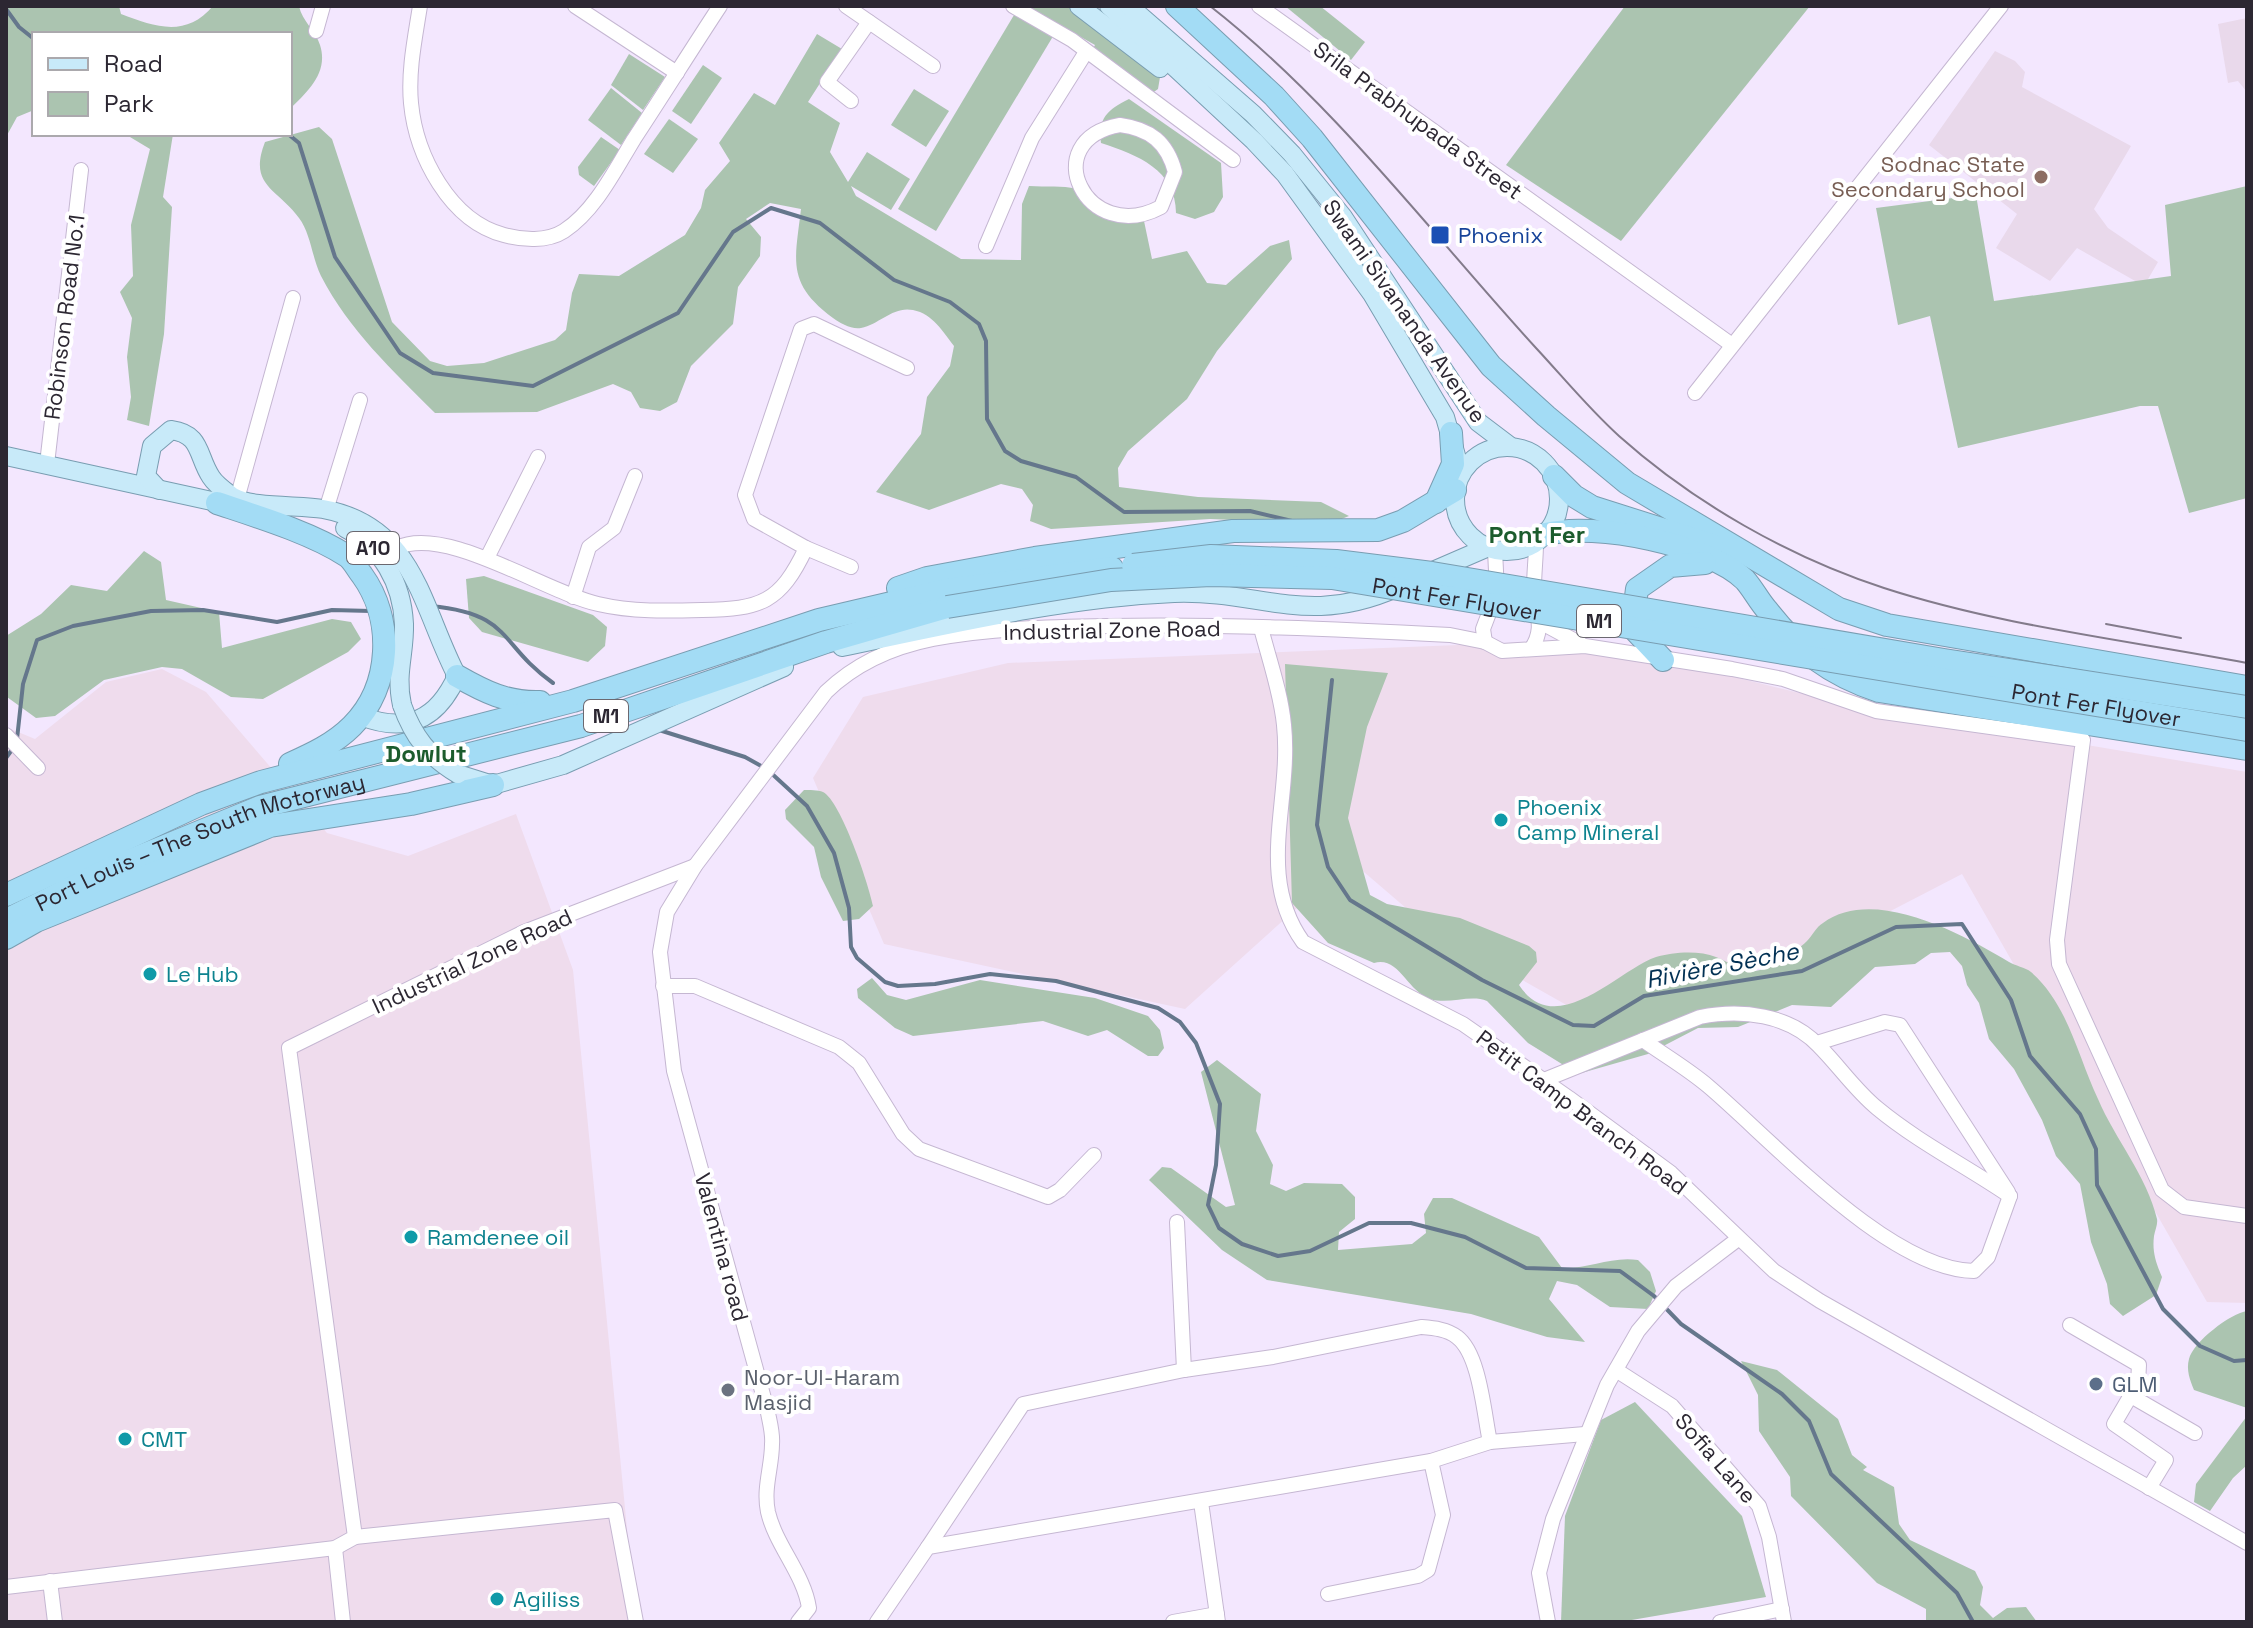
<svg xmlns="http://www.w3.org/2000/svg" width="2253" height="1628" viewBox="0 0 2253 1628" font-family="'Space Grotesk',sans-serif">
<style>
.industrial{fill:#efdced}
.education{fill:#e9d9eb}
.green{fill:#abc4b0}
.lines{fill:none;stroke-linecap:round;stroke-linejoin:round}
.stream{stroke:#65778c;stroke-width:4}
.minor-casing{stroke:#c5b7d2;stroke-width:16}
.major-casing{stroke:#799db1;stroke-width:20}
.highway-casing{stroke:#799db1;stroke-width:24}
.minor{stroke:#fff;stroke-width:14}
.major{stroke:#c8eaf9;stroke-width:18}
.highway{stroke:#a3dcf5;stroke-width:22}
.tram{stroke:#837b8b;stroke-width:2}
.major-bridge-casing{stroke:#799db1;stroke-width:20;stroke-linecap:butt}
.highway-bridge-casing{stroke:#799db1;stroke-width:24;stroke-linecap:butt}
.major-bridge{stroke:#c8eaf9;stroke-width:18}
.highway-bridge{stroke:#a3dcf5;stroke-width:22}
.education-dot{fill:#8d6e63;stroke:#fff;stroke-width:3}
.transit-dot{fill:#1a4fb4;stroke:#fff;stroke-width:3}
.culture-dot{fill:#0f9aa8;stroke:#fff;stroke-width:3}
.service-dot{fill:#5c6f8a;stroke:#fff;stroke-width:3}
.worship-dot{fill:#6b7280;stroke:#fff;stroke-width:3}
.labels{text-anchor:middle;dominant-baseline:central;stroke-width:8;stroke-linejoin:round;paint-order:stroke}
.shield{fill:#fff;stroke:#6b6870;stroke-width:2}
.shield-label{font-size:20px;font-weight:bold;fill:#2c2732}
.street-label{font-size:22px;fill:#2c2732;stroke:#fff}
.education-label{font-size:22px;fill:#785e54;stroke:#fff;text-anchor:end}
.transit-label{font-size:22px;fill:#164399;stroke:#fff;text-anchor:start}
.culture-label{font-size:22px;fill:#0d838f;stroke:#fff;text-anchor:start}
.worship-label{font-size:22px;fill:#5b616d;stroke:#fff;text-anchor:start}
.service-label{font-size:22px;fill:#4e5e75;stroke:#fff;text-anchor:start}
.neighbourhood-label{font-size:24px;font-weight:bold;fill:#1c5c2d;stroke:#fff}
.water-label{font-size:24px;font-style:italic;fill:#023154;stroke:#fff}
</style>
<rect width="100%" height="100%" fill="#f3e7fe"/>
<g class="industrial">
<polygon points="1584,640 1844,704 2247,772 2247,1303 2207,1302 1962,874 1821,947 1593,1020 1427,926 1350,860 1185,1009 884,944 813,778 863,697 1008,663"/>
<polygon points="162,669 206,692 327,833 408,856 516,814 573,970 636,1622 6,1622 6,727 35,739 106,682"/>
</g>
<g class="education">
<polygon points="2247,18 2247,92 2238,81 2228,83 2218,24"/>
<polygon points="1995,51 2015,61 2025,72 2022,87 2131,146 2094,209 2108,228 2158,262 2144,286 2077,248 2050,281 1996,248 2017,214 1929,145"/>
</g>
<g class="green">
<path d="M6,6H119L121,14C155,27 186,38 213,6H299C302,21 316,31 320,45C329,73 307,92 290,109V34H34V110L17,117L6,137Z"/>
<polygon points="1026,6 1069,6 1160,77 1158,89 1148,96 1090,54 1095,45"/>
<polygon points="1285,6 1320,6 1365,42 1351,60"/>
<polygon points="1625,6 1810,6 1621,241 1506,165"/>
<polygon points="1017,10 1055,33 936,231 898,209"/>
<path d="M817,34L842,49L808,102L840,123L830,152L848,182L867,152L910,179L891,210L851,186L856,196L961,259L1021,260L1022,204L1029,186C1064,188 1092,181 1111,215L1130,210L1144,221L1152,259L1187,251L1207,283L1226,285L1270,246L1289,240L1292,259L1217,351L1187,399L1128,451L1118,468L1119,487L1198,497L1321,502L1349,516L1329,524L1210,519L1051,529L1030,521L1033,505L1022,489L1001,484L929,510L876,492L921,434L927,397L950,366L954,346C943,332 933,314 913,310C893,306 880,324 861,328C852,330 840,323 833,318C786,283 795,261 801,209L770,203L746,219L761,237L760,256L738,287L733,324L691,366L677,402L660,411L640,408L631,392L613,384L537,412L435,413C392,370 349,330 321,276C312,258 311,234 299,218C277,188 248,186 265,142L319,127L332,139L392,322L430,361L447,366L484,363L555,340L566,330L572,293L579,274L619,276L685,235L701,208L705,190L730,161L719,143L754,93L775,105Z"/>
<polygon points="629,54 665,77 643,110 611,85"/>
<polygon points="703,65 722,78 691,124 672,111"/>
<polygon points="611,88 642,113 621,145 588,120"/>
<polygon points="914,89 949,111 926,147 891,125"/>
<path d="M1129,99L1221,163L1223,197L1214,212L1195,219L1176,213C1176,170 1138,155 1101,143C1098,118 1107,110 1129,99Z"/>
<polygon points="669,119 698,139 673,173 644,154"/>
<polygon points="125,134 173,134 163,197 172,207 164,334 149,426 127,420 131,397 127,357 132,318 120,292 133,276 131,225 150,149"/>
<polygon points="601,137 620,150 594,186 579,175 578,167"/>
<polygon points="2247,186 2247,498 2189,513 2158,406 2140,406 1958,448 1930,316 1898,325 1876,208 1976,195 1994,301 2171,276 2165,205"/>
<polygon points="144,551 161,562 166,600 219,612 222,648 332,619 351,622 361,639 348,652 263,699 231,697 182,669 162,667 104,680 55,716 36,718 7,697 6,636 41,614 71,585 107,591"/>
<polygon points="484,576 593,615 607,627 605,646 588,662 482,632 469,618 466,579"/>
<path d="M1285,664L1388,673L1367,727L1348,818L1370,895L1387,904L1460,918L1529,946L1536,952L1537,962L1519,985C1556,1041 1618,970 1656,957C1673,952 1699,950 1716,957C1732,963 1742,975 1760,970C1774,966 1797,951 1807,941C1812,936 1816,927 1823,923C1874,885 1964,935 2009,962C2015,966 2025,967 2031,972C2068,1004 2078,1057 2098,1099C2115,1139 2147,1176 2157,1219C2158,1224 2155,1230 2154,1236C2152,1252 2156,1263 2162,1277L2156,1295L2123,1316L2110,1304L2107,1284L2091,1242L2080,1184L2056,1156L2042,1120L2014,1069L1989,1039L1979,1003L1967,985L1962,966L1950,952L1931,953L1915,964L1875,967L1831,1007L1792,1005L1738,1027L1698,1028L1648,1054L1578,1074L1528,1043L1487,1001C1470,994 1449,1005 1430,999C1407,991 1399,956 1374,963L1328,943L1292,903Z"/>
<path d="M804,790C809,790 818,790 823,792C841,801 869,885 873,906L859,919L843,921L821,877L814,847L786,819L785,810Z"/>
<polygon points="872,978 887,995 906,1000 980,980 1095,998 1148,1016 1160,1030 1164,1048 1158,1056 1148,1056 1107,1030 1088,1036 1043,1021 913,1036 895,1028 858,998 857,989"/>
<path d="M1217,1060L1261,1094L1256,1131L1273,1165L1270,1184L1286,1191L1304,1183L1342,1184L1355,1197V1219L1339,1232L1338,1250L1412,1244L1426,1233L1424,1214L1433,1198H1452L1539,1237L1562,1268C1589,1269 1611,1256 1638,1260L1650,1272L1656,1291L1648,1309L1610,1307L1577,1285L1557,1281L1549,1299L1585,1342L1547,1337L1471,1314L1267,1280L1222,1250L1149,1180L1162,1167L1171,1168L1226,1207L1235,1205L1201,1072Z"/>
<path d="M2247,1311V1408L2194,1390C2190,1380 2186,1370 2189,1359C2193,1342 2231,1313 2247,1311Z"/>
<polygon points="1741,1361 1777,1370 1838,1419 1852,1455 1867,1467 1863,1470 1894,1487 1899,1524 1910,1540 1975,1571 1983,1587 1980,1605 1993,1618 2007,1608 2026,1607 2037,1622 1926,1622 1926,1609 1877,1583 1791,1496 1790,1477 1759,1431 1758,1395"/>
<polygon points="1635,1402 1742,1516 1766,1597 1620,1622 1561,1622 1565,1516 1601,1420"/>
<polygon points="2247,1416 2247,1465 2233,1478 2210,1511 2194,1502 2196,1484"/>
</g>
<g class="lines">
<g class="stream">
<polyline points="6,9 19,27 34,39"/>
<polyline points="288,134 299,143 335,257 400,353 433,373 533,386 678,313 733,232 771,208 820,223 894,280 950,302 979,324 986,341 987,419 1005,451 1021,461 1076,477 1124,512 1250,511 1292,521"/>
<path d="M431,606C513,614 498,644 553,683"/>
<polyline points="1332,680 1317,825 1328,867 1350,900 1482,980 1573,1025 1594,1026 1644,996 1802,971 1896,927 1962,924 2011,1000 2030,1056 2080,1114 2096,1149 2097,1185 2163,1309 2200,1346 2234,1361 2247,1360"/>
<polyline points="659,730 745,757 763,767"/>
<polyline points="17,739 23,684 37,640 73,626 151,611 203,610 277,622 332,610 371,611"/>
<polyline points="6,758 14,747"/>
<polyline points="770,772 807,806 834,853 849,908 851,947 857,958 885,982 898,986 935,984 990,974 1056,981 1158,1008 1180,1022 1196,1043 1220,1104 1216,1165 1208,1205 1219,1228 1242,1244 1278,1256 1310,1251 1369,1223 1411,1223 1465,1237 1526,1268 1620,1271 1654,1296 1681,1324 1782,1394 1809,1421 1831,1474 1957,1593 1973,1622"/>
</g>
<g class="minor-casing">
<g id="minor">
<path d="M420,6C415,38 408,71 411,103C416,156 450,221 504,235C522,240 547,242 564,231C595,211 615,170 634,139C663,95 691,50 720,6"/>
<polyline points="575,6 677,73"/>
<polyline points="846,6 933,66"/>
<polyline points="1013,6 1072,40 1233,160"/>
<polyline points="1259,6 1732,345"/>
<polyline points="316,31 323,6"/>
<polyline points="851,101 827,82 869,22"/>
<path d="M1120,125C1150,129 1167,142 1175,172L1161,207C1086,247 1035,140 1120,125Z"/>
<polyline points="986,246 1032,138 1086,52"/>
<polyline points="1695,393 2001,6"/>
<polyline points="47,464 81,170"/>
<polyline points="237,499 293,298"/>
<polyline points="326,510 360,400"/>
<path d="M397,548C445,524 547,593 598,604C632,612 667,611 702,610C761,609 780,603 806,548L754,519L745,495L801,329L814,324L907,368"/>
<polyline points="806,548 851,567"/>
<polyline points="487,558 538,457"/>
<polyline points="573,597 589,547 614,528 635,476"/>
<polyline points="1540,622 1581,644"/>
<path d="M1261,628C1269,659 1281,693 1284,725C1292,801 1255,875 1303,942L1463,1024L1569,1098L1671,1173L1774,1271L1820,1301L2247,1543"/>
<polyline points="1485,642 1483,629 1497,592 1495,550"/>
<path d="M1531,649C1546,628 1535,612 1534,588C1534,573 1536,558 1536,543"/>
<polyline points="6,735 38,768"/>
<polyline points="663,986 695,986 839,1047 859,1063 903,1134 919,1149 1048,1197 1060,1190 1094,1155"/>
<path d="M1643,1040C1664,1055 1688,1069 1708,1086C1772,1140 1889,1270 1974,1271L1988,1257L2010,1196"/>
<polyline points="1817,1043 1885,1022 1900,1025 2008,1192"/>
<path d="M1544,1080L1700,1017C1741,1009 1789,1014 1819,1046C1839,1066 1855,1090 1877,1108C1918,1142 1966,1166 2010,1196"/>
<polyline points="1177,1222 1184,1370"/>
<polyline points="2070,1325 2139,1365 2138,1383 2114,1424 2166,1460 2149,1488"/>
<polyline points="1616,1370 1672,1406 1759,1506 1769,1537 1784,1622"/>
<polyline points="2131,1396 2195,1433"/>
<polyline points="1201,1502 1218,1622"/>
<polyline points="355,1537 615,1510 636,1622"/>
<path d="M928,1547L1023,1404L1184,1370L1273,1357L1421,1327C1433,1328 1447,1329 1457,1337C1480,1354 1484,1415 1490,1442"/>
<polyline points="335,1548 343,1622"/>
<polyline points="50,1581 55,1622"/>
<polyline points="6,1587 335,1548 355,1537 289,1048 524,932 695,866"/>
<polyline points="1328,1594 1418,1576 1428,1570 1443,1515 1431,1461"/>
<path d="M798,1622L809,1608C804,1574 776,1546 768,1512C763,1488 772,1467 772,1444C773,1434 770,1423 768,1413L674,1071L660,952L667,912L695,866L826,692C855,664 893,647 933,639C990,628 1052,627 1109,626C1223,624 1337,629 1450,635L1485,642L1502,651L1585,646L1732,669L1783,679L1876,711L2083,740L2057,940L2059,964L2162,1190L2184,1207L2247,1216"/>
<polyline points="877,1622 928,1547 1431,1461 1490,1442 1585,1434"/>
<polyline points="1173,1622 1217,1614"/>
<polyline points="1548,1622 1539,1573 1553,1519 1607,1385 1638,1331 1676,1286 1738,1239"/>
<polyline points="1720,1622 1782,1609"/>
</g>
</g>
<g class="major-casing">
<g id="major">
<polyline points="1079,6 1160,68"/>
<polyline points="1109,6 1254,141 1285,174 1372,294 1445,417 1461,473"/>
<polyline points="1129,6 1253,114 1292,154 1343,217 1478,422 1511,447"/>
<circle cx="1507" cy="499" r="52"/>
<polyline points="6,456 230,505"/>
<path d="M159,490L146,476L152,446L171,430C202,434 197,456 211,477C216,485 225,491 233,497C251,508 301,505 323,509C415,526 421,607 457,676C437,720 407,734 361,716"/>
<path d="M345,528C382,547 402,583 404,624C405,653 395,674 402,705"/>
<polyline points="1426,574 1486,548"/>
<path d="M842,647C952,624 1062,598 1174,593C1261,590 1307,627 1396,588"/>
<polyline points="458,774 493,785 563,765 784,667"/>
</g>
</g>
<g class="highway-casing">
<g id="highway">
<polyline points="1177,6 1274,96 1312,138 1491,366 1546,416 1627,483 1839,609 1887,625 2247,687"/>
<polyline points="1554,476 1574,496 1592,507 1712,545"/>
<polyline points="1436,502 1453,464 1451,433"/>
<path d="M217,503C256,516 312,533 347,556C353,560 357,569 362,575C394,619 392,686 352,726C334,744 312,754 290,764"/>
<path d="M1546,534C1595,522 1708,544 1745,580C1753,589 1759,601 1767,610C1799,651 1830,675 1879,691L2247,749"/>
<polyline points="898,588 927,578 1035,558 1233,531 1378,530 1403,521 1455,490"/>
<polyline points="1663,660 1632,627 1637,589 1670,566 1705,563"/>
<path d="M457,676C485,692 507,703 540,702"/>
<polyline points="6,895 201,804 261,782 573,701 819,620 947,590 1112,568"/>
<path id="s1" d="M6,920L107,870L260,807L581,726L826,642L947,607"/>
<polyline points="6,938 36,921 270,826 411,804 493,785"/>
</g>
</g>
<use href="#minor" class="minor"/>
<use href="#major" class="major"/>
<use href="#highway" class="highway"/>
<g class="tram">
<path d="M1210,6C1334,103 1430,232 1536,348C1563,377 1589,409 1619,436C1694,503 1789,557 1884,588C2001,626 2127,640 2247,663"/>
<polyline points="2106,624 2181,638"/>
</g>
<g class="major-bridge-casing">
<path id="major-bridge" d="M402,705C413,736 429,757 458,774"/>
</g>
<g class="highway-bridge-casing">
<g id="highway-bridge">
<polyline points="1133,565 1211,556 1336,561 1432,573 1944,660 2247,707"/>
<path id="s2" d="M947,607L1111,580L1211,575L1332,578L2247,730"/>
</g>
</g>
<use href="#major-bridge" class="major-bridge"/>
<use href="#highway-bridge" class="highway-bridge"/>
</g>
<circle class="education-dot" cx="2041" cy="177" r="8"/>
<rect class="transit-dot" x="1430" y="225" width="20" height="20" rx="4"/>
<g class="culture-dot">
<circle cx="1501" cy="820" r="8"/>
<circle cx="150" cy="974" r="8"/>
<circle cx="411" cy="1237" r="8"/>
<circle cx="125" cy="1439" r="8"/>
<circle cx="497" cy="1599" r="8"/>
</g>
<circle class="service-dot" cx="2096" cy="1384" r="8"/>
<circle class="worship-dot" cx="728" cy="1390" r="8"/>
<g class="labels">
<g class="shield">
<rect x="347" y="532" width="52" height="32" rx="6"/>
<rect x="1577" y="605" width="44" height="32" rx="6"/>
<rect x="584" y="700" width="44" height="32" rx="6"/>
</g>
<g class="shield-label">
<text x="373" y="548">A10</text>
<text x="1599" y="621">M1</text>
<text x="606" y="716">M1</text>
</g>
<g class="street-label">
<text transform="translate(1418 120) rotate(36)">Srila Prabhupada Street</text>
<text transform="translate(1405 311) rotate(55)">Swami Sivananda Avenue</text>
<text transform="translate(64 317) rotate(-83)">Robinson Road No.1</text>
<text stroke="none"><textPath href="#s2" startOffset="514">Pont Fer Flyover</textPath></text>
<text transform="translate(1112 630) rotate(-1)">Industrial Zone Road</text>
<text stroke="none"><textPath href="#s2" startOffset="1162">Pont Fer Flyover</textPath></text>
<text stroke="none"><textPath href="#s1" startOffset="210">Port Louis – The South Motorway</textPath></text>
<text transform="translate(472 961) rotate(-25)">Industrial Zone Road</text>
<text transform="translate(1582 1112) rotate(37)">Petit Camp Branch Road</text>
<text transform="translate(722 1247) rotate(75)">Valentina road</text>
<text transform="translate(1716 1458) rotate(49)">Sofia Lane</text>
</g>
<g class="education-label">
<text x="2025" y="164">Sodnac State<tspan x="2025" dy="25">Secondary School</tspan></text>
</g>
<g class="transit-label">
<text x="1458" y="235">Phoenix</text>
</g>
<g class="culture-label">
<text x="1517" y="807">Phoenix<tspan x="1517" dy="25">Camp Mineral</tspan></text>
<text x="166" y="974">Le Hub</text>
<text x="427" y="1237">Ramdenee oil</text>
<text x="141" y="1439">CMT</text>
<text x="513" y="1599">Agiliss</text>
</g>
<g class="worship-label">
<text x="744" y="1377">Noor-Ul-Haram<tspan x="744" dy="25">Masjid</tspan></text>
</g>
<g class="service-label">
<text x="2112" y="1384">GLM</text>
</g>
<g class="neighbourhood-label">
<text x="1537" y="534">Pont Fer</text>
<text x="426" y="753">Dowlut</text>
</g>
<g class="water-label">
<text transform="translate(1722 965) rotate(-11)">Rivière Sèche</text>
</g>
</g>
<rect width="2253" height="1628" fill="none" stroke="#2c2732" stroke-width="16"/>
<rect x="32" y="32" width="260" height="104" fill="#ffffff" stroke="#aba9ad" stroke-width="2"/>
<rect x="48" y="58" width="40" height="12" fill="#c8eaf9" stroke="#aba9ad" stroke-width="2"/>
<text x="104" y="72" font-size="24" fill="#2c2732">Road</text>
<rect x="48" y="92" width="40" height="24" fill="#abc4b0" stroke="#aba9ad" stroke-width="2"/>
<text x="104" y="112" font-size="24" fill="#2c2732">Park</text>
</svg>
